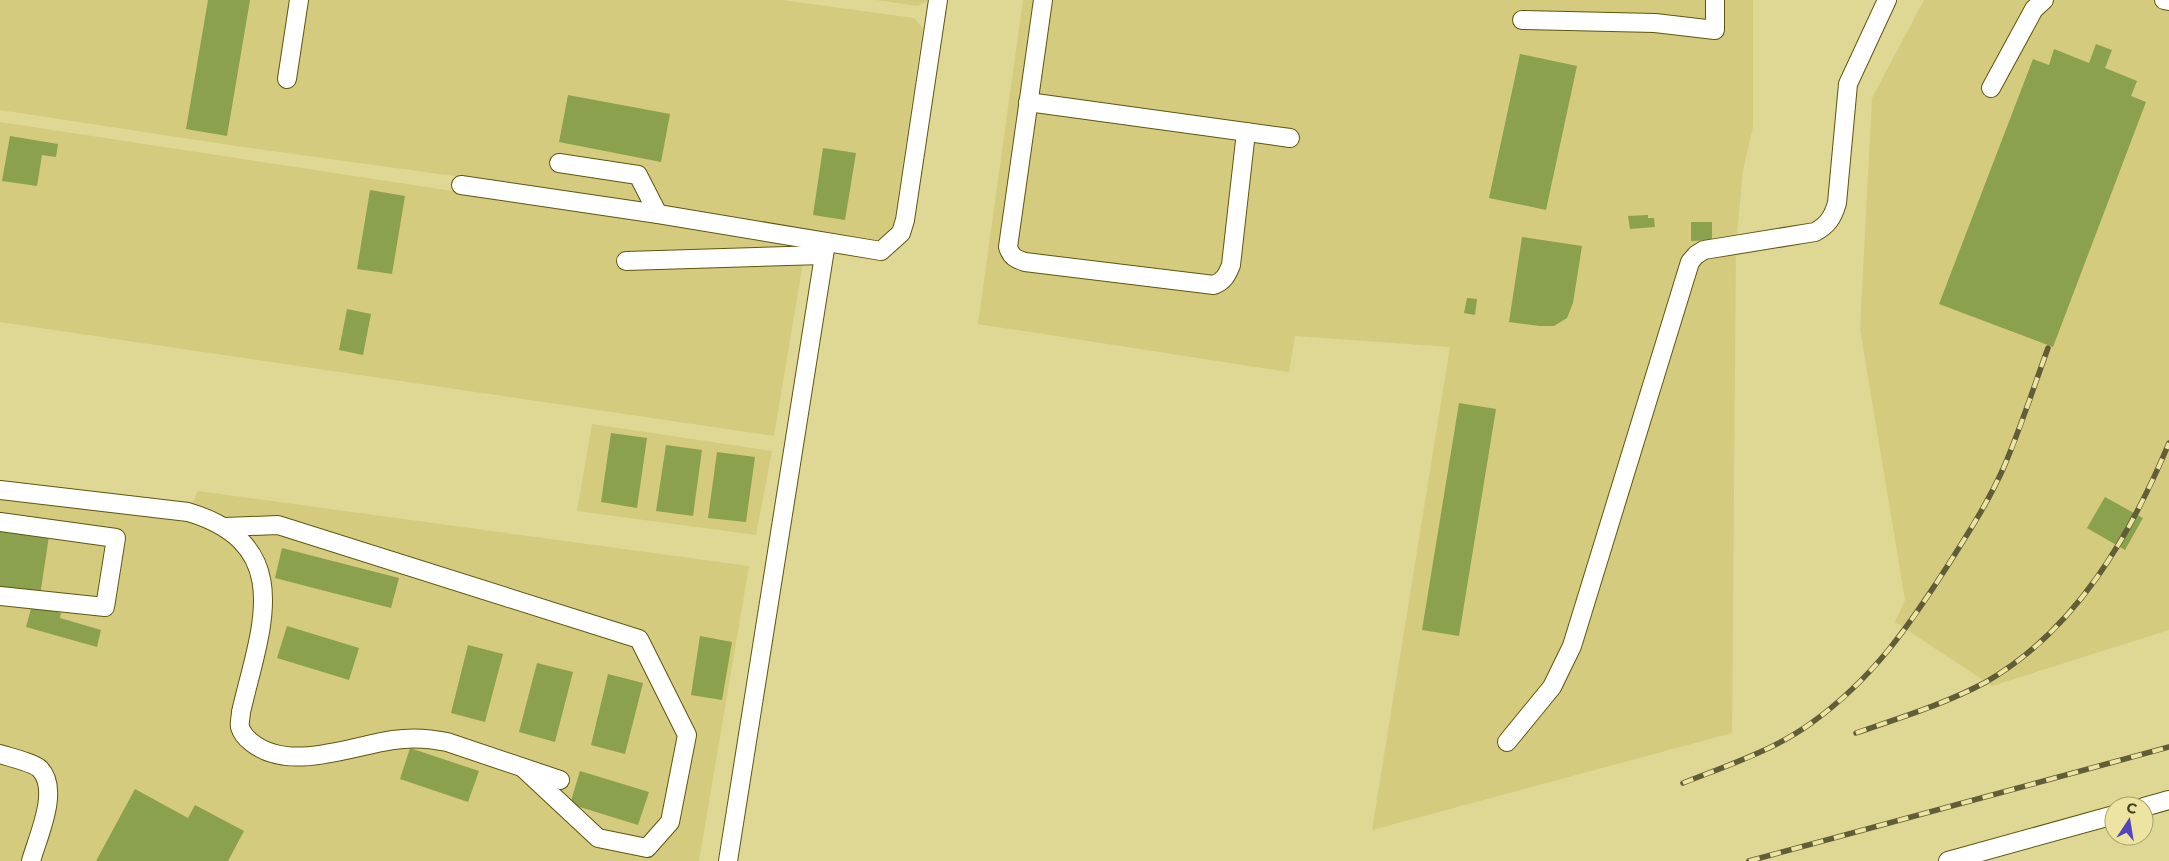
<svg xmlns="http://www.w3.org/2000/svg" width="2169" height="861" viewBox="0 0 2169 861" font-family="Montserrat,sans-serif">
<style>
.built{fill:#d4cb7f}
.building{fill:#8ba14e}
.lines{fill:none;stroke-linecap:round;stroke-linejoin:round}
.minor-casing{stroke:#5e5610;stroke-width:20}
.minor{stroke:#fff;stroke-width:18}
.rail-casing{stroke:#615d39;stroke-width:5.5}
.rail{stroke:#ece4a0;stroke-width:4;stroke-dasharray:11;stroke-linecap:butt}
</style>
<rect width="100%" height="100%" fill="#dfd794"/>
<g class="built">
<polygon points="0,0 782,0 914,18 923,28 894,223 888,234 877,240 517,187 454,176 236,146 0,110"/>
<polygon points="876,0 929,0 918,6"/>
<polygon points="1023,0 1753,0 1753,127 1743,170 1736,245 1732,733 1372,830 1450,347 1295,336 1289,372 978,324"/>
<polygon points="1924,0 2169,0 2169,630 1992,686 1895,622 1905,600 1860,329 1872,98"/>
<polygon points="0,122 806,245 774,436 0,322"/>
<polygon points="592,424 772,451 756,535 577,511"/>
<polygon points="198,491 749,566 699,861 0,861 0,496 184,522"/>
</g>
<g class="building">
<polygon points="208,0 250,0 227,136 186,129"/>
<polygon points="2096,44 2112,50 2105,68 2137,81 2131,96 2146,102 2053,347 1939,304 2033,59 2049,65 2054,49 2089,63"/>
<polygon points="1520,54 1577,66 1546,210 1489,198"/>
<polygon points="568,95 670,114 661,162 559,142"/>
<polygon points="10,136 58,144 56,157 42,155 37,186 2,181"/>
<polygon points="823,148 856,153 845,220 813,215"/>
<polygon points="370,190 405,196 392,274 357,269"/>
<polygon points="1648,215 1648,218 1654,218 1655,227 1630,229 1628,216"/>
<polygon points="1691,222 1712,222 1712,240 1691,241"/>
<polygon points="1522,237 1582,246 1573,303 1567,318 1554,326 1539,326 1509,322"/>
<polygon points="1467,298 1477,299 1475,315 1464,313"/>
<polygon points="347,309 371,314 363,355 339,350"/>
<polygon points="1459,403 1496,409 1459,636 1422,630"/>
<polygon points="611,433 647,438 637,508 601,502"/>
<polygon points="666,445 702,450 693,516 656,511"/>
<polygon points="717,452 755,457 746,522 708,518"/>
<polygon points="2105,497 2143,518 2125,550 2087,528"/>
<polygon points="0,529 49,536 40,596 0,590"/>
<polygon points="282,548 399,578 391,608 275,578"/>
<polygon points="32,605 61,613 60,618 101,630 97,647 26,627"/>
<polygon points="287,626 359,648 349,680 277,658"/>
<polygon points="700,636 732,642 722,700 691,695"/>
<polygon points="468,645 503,654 485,722 451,713"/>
<polygon points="537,663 573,672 555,742 519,732"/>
<polygon points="608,674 643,683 625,754 591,745"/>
<polygon points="410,748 479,771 468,802 400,779"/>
<polygon points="580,771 649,792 638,825 570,804"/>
<polygon points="135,789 188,818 195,805 244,831 228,861 96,861"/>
</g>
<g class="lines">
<g class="minor-casing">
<g id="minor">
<path d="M1043,0L1008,247C1011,257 1016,259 1025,262L1214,285C1224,281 1227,275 1231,265L1246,132"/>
<polyline points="2164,0 2169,1"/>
<polyline points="1522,20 1655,23 1715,30 1715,0"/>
<polyline points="287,79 299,0"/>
<polyline points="1991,88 2034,9 2044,0"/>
<polyline points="1028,102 1290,138"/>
<polyline points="559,163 638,175 658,214"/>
<polyline points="461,185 658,214 881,251 901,233 905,220 938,0"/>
<polyline points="626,261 823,255"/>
<path d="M0,490L188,512C298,545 260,630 241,712C241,717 239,722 240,727C242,734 246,738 251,742C289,773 351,746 393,740C412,737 428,738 447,742L560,780"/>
<polyline points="0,522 116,538 105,607 0,596"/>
<polyline points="225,527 278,525 639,639 687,735 670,822 647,848 598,838 523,768"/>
<path d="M1507,742L1552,687L1572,646L1690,262L1696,255L1704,250L1815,232C1828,225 1833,217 1837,203L1848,84L1887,0"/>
<path d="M0,754C9,757 34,763 40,769C60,790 38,836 31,861"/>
<polyline points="2144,807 2169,800"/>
<polyline points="728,861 826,243"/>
<polyline points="1948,861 2114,815"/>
</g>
</g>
<use href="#minor" class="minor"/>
<g class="rail-casing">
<g id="rail">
<path d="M1856,733C1899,718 1945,704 1986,682C2076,630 2130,536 2169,443"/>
<path d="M1683,783C1726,766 1772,751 1810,724C1873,679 1909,626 1950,562C1969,532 1988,502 2003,469C2020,430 2033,389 2048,348"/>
<polyline points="1749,861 2169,747"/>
</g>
</g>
<use href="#rail" class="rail"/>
</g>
<g transform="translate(2129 821) rotate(12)"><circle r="24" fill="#ece4a0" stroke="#a8a26e"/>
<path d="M0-4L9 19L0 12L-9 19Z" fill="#5346bd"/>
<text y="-8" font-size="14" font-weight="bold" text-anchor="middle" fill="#413e22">С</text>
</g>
</svg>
